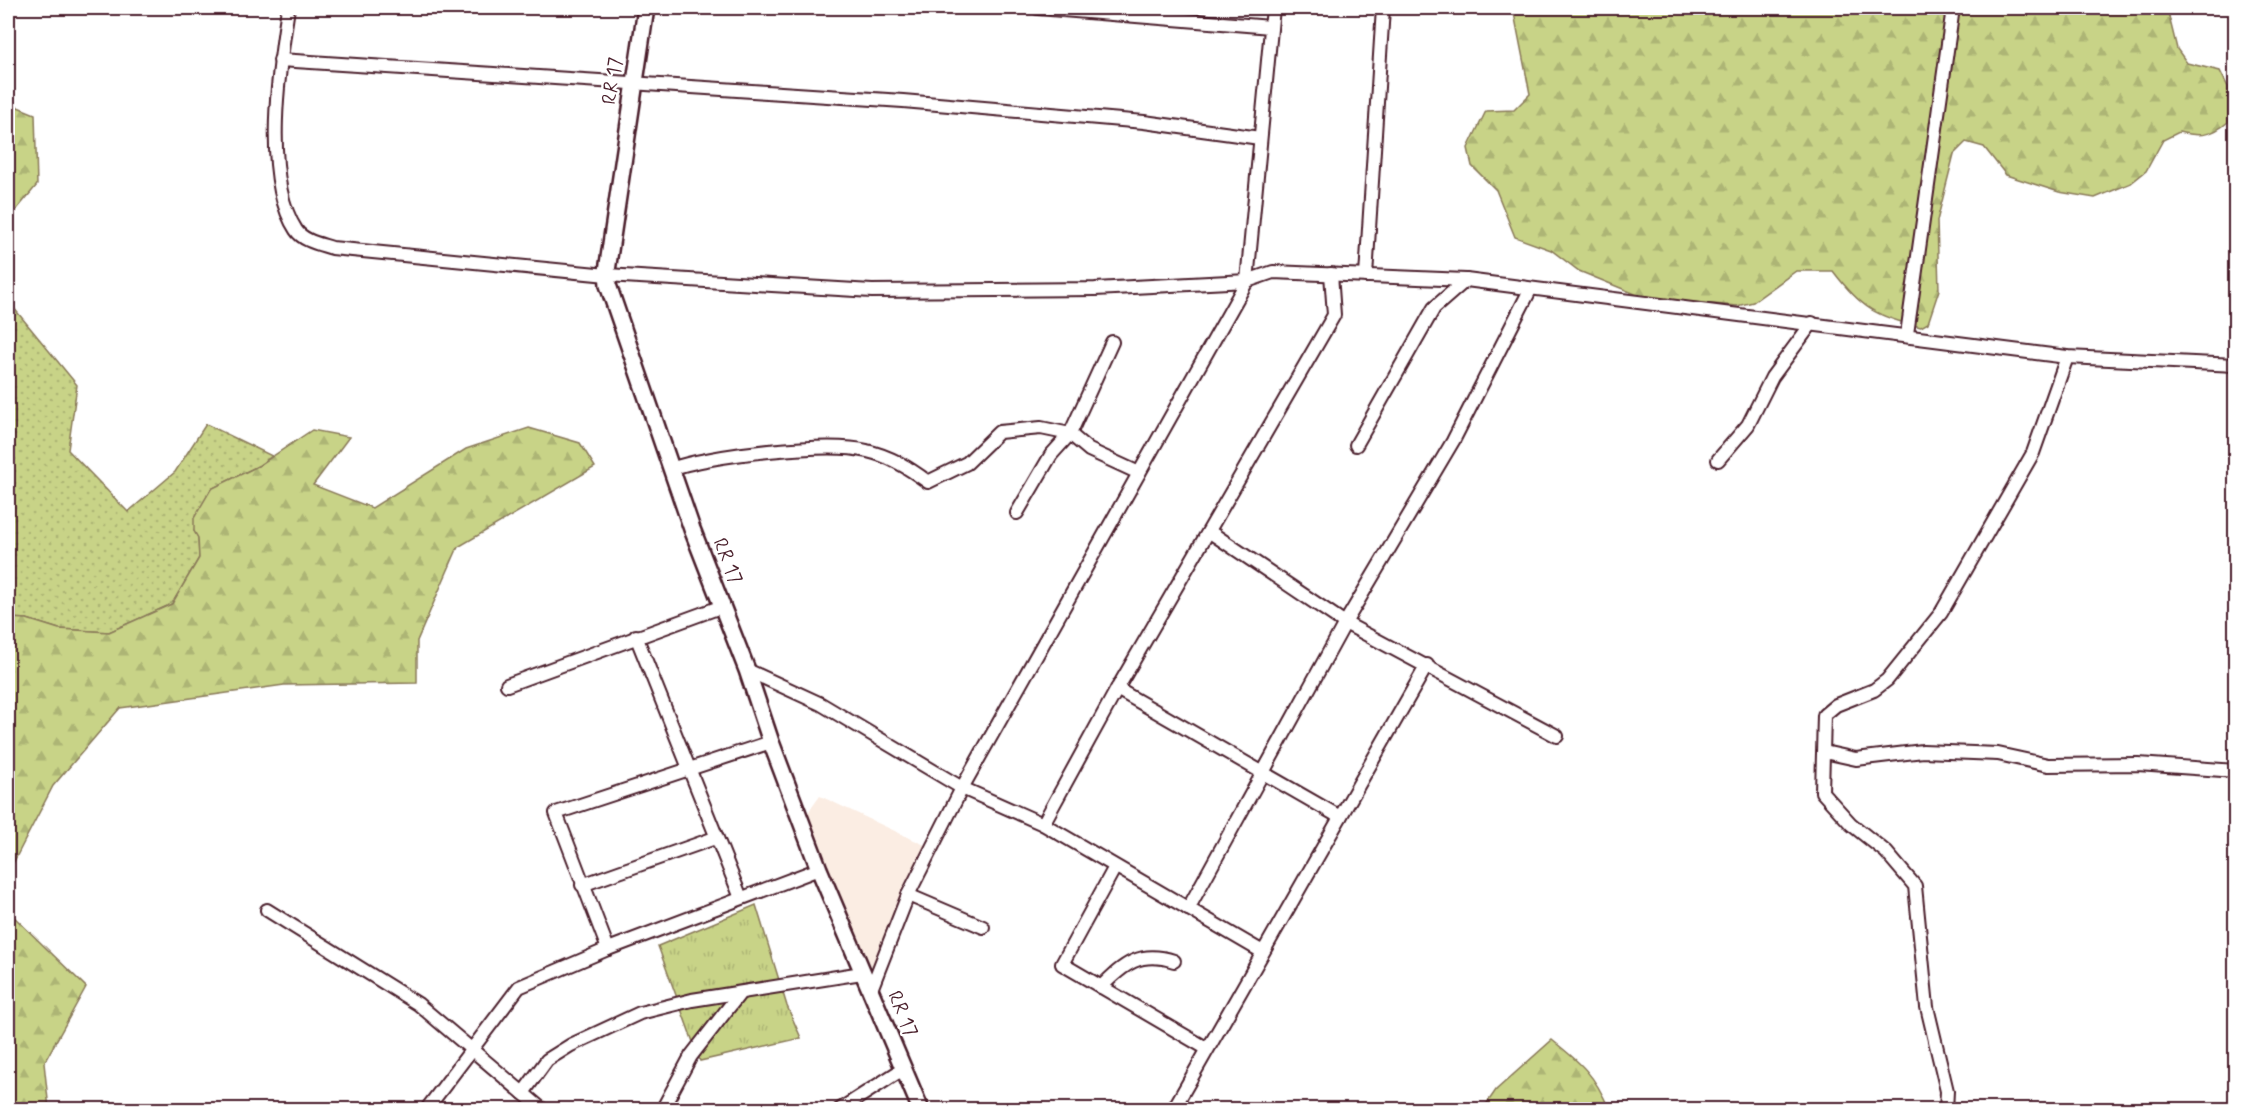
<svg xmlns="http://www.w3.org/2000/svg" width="2243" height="1117" viewBox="0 0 2243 1117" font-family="Mynerve,sans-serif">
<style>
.built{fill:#fbede3}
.grass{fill:url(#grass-dots);stroke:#897959;stroke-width:1.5}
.forest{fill:url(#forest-firs);stroke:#897959;stroke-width:1.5}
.park{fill:url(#park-tufts);stroke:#897959;stroke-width:1.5}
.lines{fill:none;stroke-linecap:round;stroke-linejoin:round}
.minor-casing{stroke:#4a1f2b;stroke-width:16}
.major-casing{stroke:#4a1f2b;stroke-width:20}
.minor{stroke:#fff;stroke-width:12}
.major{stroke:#fff;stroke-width:15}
.labels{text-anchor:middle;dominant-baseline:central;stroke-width:4.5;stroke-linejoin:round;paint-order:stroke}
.street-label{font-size:20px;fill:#4a1f2b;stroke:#fff}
</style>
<defs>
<pattern id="grass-dots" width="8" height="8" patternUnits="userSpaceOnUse" patternTransform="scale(1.5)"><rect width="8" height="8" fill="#c8d387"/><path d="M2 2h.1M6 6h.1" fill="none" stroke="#adb575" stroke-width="1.8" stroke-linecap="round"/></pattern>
<pattern id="forest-firs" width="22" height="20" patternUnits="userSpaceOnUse" patternTransform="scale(1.5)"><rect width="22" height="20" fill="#c8d387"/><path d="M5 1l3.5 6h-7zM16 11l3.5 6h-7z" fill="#adb575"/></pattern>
<pattern id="park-tufts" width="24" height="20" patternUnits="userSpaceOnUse" patternTransform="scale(1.5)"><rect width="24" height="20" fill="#c8d387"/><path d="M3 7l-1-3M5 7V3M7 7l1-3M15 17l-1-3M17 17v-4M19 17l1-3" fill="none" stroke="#adb575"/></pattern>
</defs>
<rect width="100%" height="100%" fill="#fff"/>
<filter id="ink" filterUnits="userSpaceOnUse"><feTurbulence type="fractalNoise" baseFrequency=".0167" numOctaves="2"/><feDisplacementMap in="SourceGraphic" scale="12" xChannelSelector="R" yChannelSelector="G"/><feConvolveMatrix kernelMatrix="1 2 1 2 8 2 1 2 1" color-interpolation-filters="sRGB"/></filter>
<g filter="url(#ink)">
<polygon class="built" points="820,796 929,847 872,968 813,837 807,814"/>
<polygon class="grass" points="8,307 13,307 77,385 68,450 128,512 175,472 206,424 272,456 258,466 211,489 194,531 198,537 199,558 172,604 109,632 59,629 27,619 8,618"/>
<g class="forest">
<path d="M1513,8H2167L2177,49L2187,63L2220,71L2228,87V122C2212,136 2200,137 2179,132L2163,140L2146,171L2131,183L2095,198L2059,192L2006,175L1984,147L1966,142L1954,154L1937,221L1939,290L1928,323L1921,327C1876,317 1861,308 1833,271H1796L1753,302L1737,306L1645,298L1579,271L1551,250L1515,237L1496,190L1472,166L1468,148L1486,111L1514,110L1530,94Z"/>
<polygon points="8,103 35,114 37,185 13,214 8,214"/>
<polygon points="529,428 580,443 595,467 458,547 417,641 417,683 284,685 120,708 53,786 8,873 8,618 27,619 59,629 109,632 172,604 199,558 198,538 194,531 194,518 211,489 258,466 312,430 349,437 313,485 372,508 466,449"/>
<polygon points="8,911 86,987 44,1063 49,1109 8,1109"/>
<path d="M1552,1040C1581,1063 1595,1075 1609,1109H1483L1496,1090Z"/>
</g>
<polygon class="park" points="756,905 787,1006 801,1038 700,1061 658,946"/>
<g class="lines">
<g class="minor-casing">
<g id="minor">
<path d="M288,8C279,67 262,178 296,230C303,241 320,244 332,248L607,275L872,291L1095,289L1247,281L1273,272L1466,280L2067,357L2236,365"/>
<polyline points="1038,8 1271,27"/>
<polyline points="280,60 903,101 1144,122 1260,138"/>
<polyline points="1366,276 1383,8"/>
<polyline points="1907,334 1953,8"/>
<polyline points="1356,445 1434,308 1466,280"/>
<polyline points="1718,460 1748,425 1772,377 1812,323"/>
<path d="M671,469C708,455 829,441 867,451C890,456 909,468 928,482L967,463L999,432L1041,428L1070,434L1089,450L1139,473"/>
<polyline points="1017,513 1051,455 1070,434 1112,342"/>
<polyline points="1210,532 1345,623 1557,736"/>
<polyline points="636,636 741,898"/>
<polyline points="747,670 821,704 962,788 1043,824 1261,951"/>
<polyline points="507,685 723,606"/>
<polyline points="1117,689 1340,817"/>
<polyline points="1824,752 1856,759 1923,751 1998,754 2048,765 2138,764 2236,771"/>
<polyline points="1043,824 1117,689 1334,315 1331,274"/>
<polyline points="1115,867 1062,964 1206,1048"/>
<polyline points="582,885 715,838"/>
<polyline points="908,895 983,927"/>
<polyline points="1188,909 1345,623 1453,441 1530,290"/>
<polyline points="267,910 418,1004 543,1110"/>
<polyline points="608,949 556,813 771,742"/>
<path d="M1101,987C1124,964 1140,950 1174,961"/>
<polyline points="870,992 908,895 962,788 1247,281 1273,8"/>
<polyline points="523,1093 547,1060 571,1045 640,1013 692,1000 862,973"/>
<polyline points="426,1110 519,987 608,949 819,869"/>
<polyline points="662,1110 691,1056 740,993"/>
<polyline points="839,1110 903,1069"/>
<polyline points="1173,1110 1427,665"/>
<polyline points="1946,1110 1947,1091 1927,1007 1915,886 1886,852 1851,824 1822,792 1824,715 1836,705 1874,690 1887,680 1941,613 2033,453 2067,357"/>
</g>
</g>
<g class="major-casing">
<polyline id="major" points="646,8 607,271 608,285 692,529 747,670 771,742 819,869 921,1110"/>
</g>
<use href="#minor" class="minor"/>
<use href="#major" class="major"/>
</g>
</g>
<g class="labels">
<g class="street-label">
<text transform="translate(613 81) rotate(-81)">RR 17</text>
<text transform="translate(727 561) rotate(68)">RR 17</text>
<text transform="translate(902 1014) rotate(67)">RR 17</text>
</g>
</g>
<rect width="2243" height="1117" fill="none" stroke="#fff" stroke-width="30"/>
<rect x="15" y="15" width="2213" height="1087" fill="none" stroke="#4a1f2b" stroke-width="2" filter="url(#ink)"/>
</svg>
